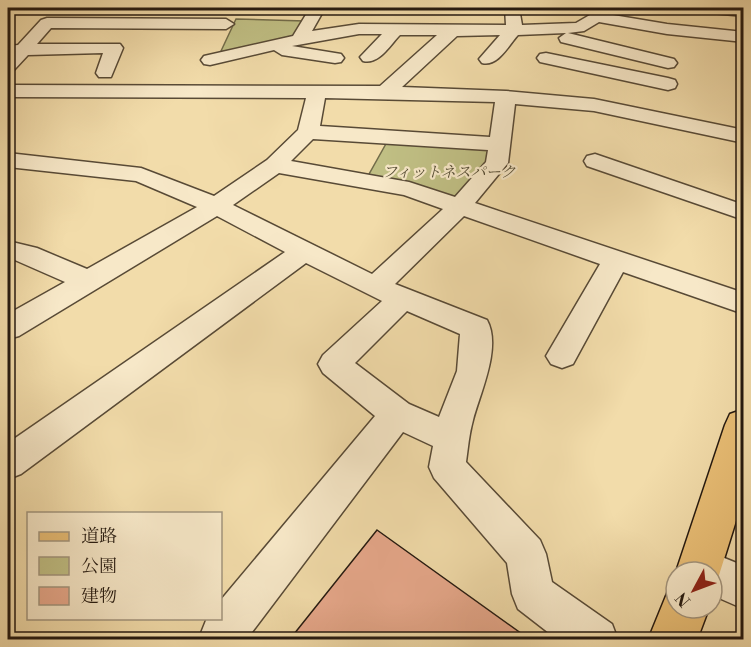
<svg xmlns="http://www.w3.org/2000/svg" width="751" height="647" viewBox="0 0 751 647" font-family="'Libre Bodoni','Noto Serif JP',serif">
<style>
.green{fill:#c0bf84;stroke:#726c4a;stroke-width:1.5}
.building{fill:#e7a88b;stroke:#241910;stroke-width:1.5}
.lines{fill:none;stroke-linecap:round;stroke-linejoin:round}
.minor-casing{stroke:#584a36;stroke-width:3}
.major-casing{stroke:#241910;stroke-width:3}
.minor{fill:#f7e8c8;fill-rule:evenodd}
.major{fill:#e9be75;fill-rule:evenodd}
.labels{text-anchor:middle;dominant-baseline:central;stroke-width:4.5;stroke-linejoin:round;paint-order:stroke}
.far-park-label{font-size:15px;font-style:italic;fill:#534b33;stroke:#f7e8c8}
</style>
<rect width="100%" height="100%" fill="#f2dcaa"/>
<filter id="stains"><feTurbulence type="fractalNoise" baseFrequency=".00333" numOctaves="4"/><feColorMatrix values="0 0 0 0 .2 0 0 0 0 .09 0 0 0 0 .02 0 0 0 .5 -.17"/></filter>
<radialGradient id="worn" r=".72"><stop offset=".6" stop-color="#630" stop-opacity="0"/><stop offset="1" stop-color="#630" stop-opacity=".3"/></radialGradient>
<g class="green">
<polygon points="236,19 304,21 297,36 226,53 221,51"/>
<polygon points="387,142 487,149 490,152 491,164 459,197 450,199 412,183 368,176"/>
</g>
<polygon class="building" points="377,530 529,639 290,639"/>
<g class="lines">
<g class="minor-casing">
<g id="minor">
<path d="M310,8H325L312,31L359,24L506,25L505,8H519L522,25L576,23L595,12L667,24L744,32V42L667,34L599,22L584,31L568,33L674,59L677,63L674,67L668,68L561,42L559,38L566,33L518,35C508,46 498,67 482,63L479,59L500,35L457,36L402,87L506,91L594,99L744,130V143L594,111L515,104L508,163L475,203L744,293V314L623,272L573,364L562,368L551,364L546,356L600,264L464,216L395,284L487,320C502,347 480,393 473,420C469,434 468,448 466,462L540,540L546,554L552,582L612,624L618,640H558L518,609L512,594L507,563L434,478L429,467L433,446L403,432L246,640H203L201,633L207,618H220V601L375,416L323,373L318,364L323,355L382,301L306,263L21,474L8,479V443L285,252L217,216L19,336L8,339V314L65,282L8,257V241L37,248L87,269L197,207L136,181L8,167V153L141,168L214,196L267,160L298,130L306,98L8,97V85L380,86L437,35H400C390,45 379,65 363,61L360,57L382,34H359L292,46L341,54L344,58L341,62L335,63L282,55L274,50L210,65L204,64L201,60L204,56L293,36ZM325,98L495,102L490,137L320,126ZM313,139L488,150L486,162L455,197L409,182L291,161ZM279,173L404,195L443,209L372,274L233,205ZM407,311L460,334L457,371L439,417L409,404L355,363Z"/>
<polygon points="704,8 744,8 744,16 712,13"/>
<polygon points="47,18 226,19 234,24 226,29 51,28 37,44 120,44 123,48 111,77 99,77 96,73 103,53 28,55 14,70 8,71 8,46 18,45 41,20"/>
<polygon points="546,53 668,78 675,80 677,84 675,88 668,90 540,62 537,58 540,54"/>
<polygon points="595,154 744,205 744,220 587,166 584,161 587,156"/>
<polygon points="712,553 744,566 744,609 712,595 712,572 692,572 697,559"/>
</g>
</g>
<g class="major-casing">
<g id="major">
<polygon points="744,409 744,495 715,588 712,589 712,572 676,572 725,425 730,414"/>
<polygon points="676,588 676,608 709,608 697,640 648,640 668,591"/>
</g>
</g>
<use href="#minor" class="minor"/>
<use href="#major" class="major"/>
</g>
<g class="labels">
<g class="far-park-label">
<text x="449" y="172">フィットネスパーク</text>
</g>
</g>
<rect width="751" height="647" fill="none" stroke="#f2dcaa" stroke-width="30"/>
<rect x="9" y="9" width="733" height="629" fill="none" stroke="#241910" stroke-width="3"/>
<rect x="15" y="15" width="721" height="617" fill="none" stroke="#241910" stroke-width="1.5"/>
<rect x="27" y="512" width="195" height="108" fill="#f7e8c8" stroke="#a3957e" stroke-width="1.5"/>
<rect x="39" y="532" width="30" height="9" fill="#e9be75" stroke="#a3957e" stroke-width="1.5"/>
<text x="81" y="542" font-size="18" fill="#241910">道路</text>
<rect x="39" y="557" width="30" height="18" fill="#c0bf84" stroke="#a3957e" stroke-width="1.5"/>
<text x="81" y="572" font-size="18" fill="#241910">公園</text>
<rect x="39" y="587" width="30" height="18" fill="#e7a88b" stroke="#a3957e" stroke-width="1.5"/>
<text x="81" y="602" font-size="18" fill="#241910">建物</text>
<g transform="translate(694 590) rotate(229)"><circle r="28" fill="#f7e8c8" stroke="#a3957e" stroke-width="1.5"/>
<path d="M0-4.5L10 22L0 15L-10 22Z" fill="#8f2418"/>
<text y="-9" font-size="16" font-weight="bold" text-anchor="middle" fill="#241910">N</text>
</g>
<rect width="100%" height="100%" filter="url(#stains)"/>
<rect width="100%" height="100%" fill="url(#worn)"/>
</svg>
